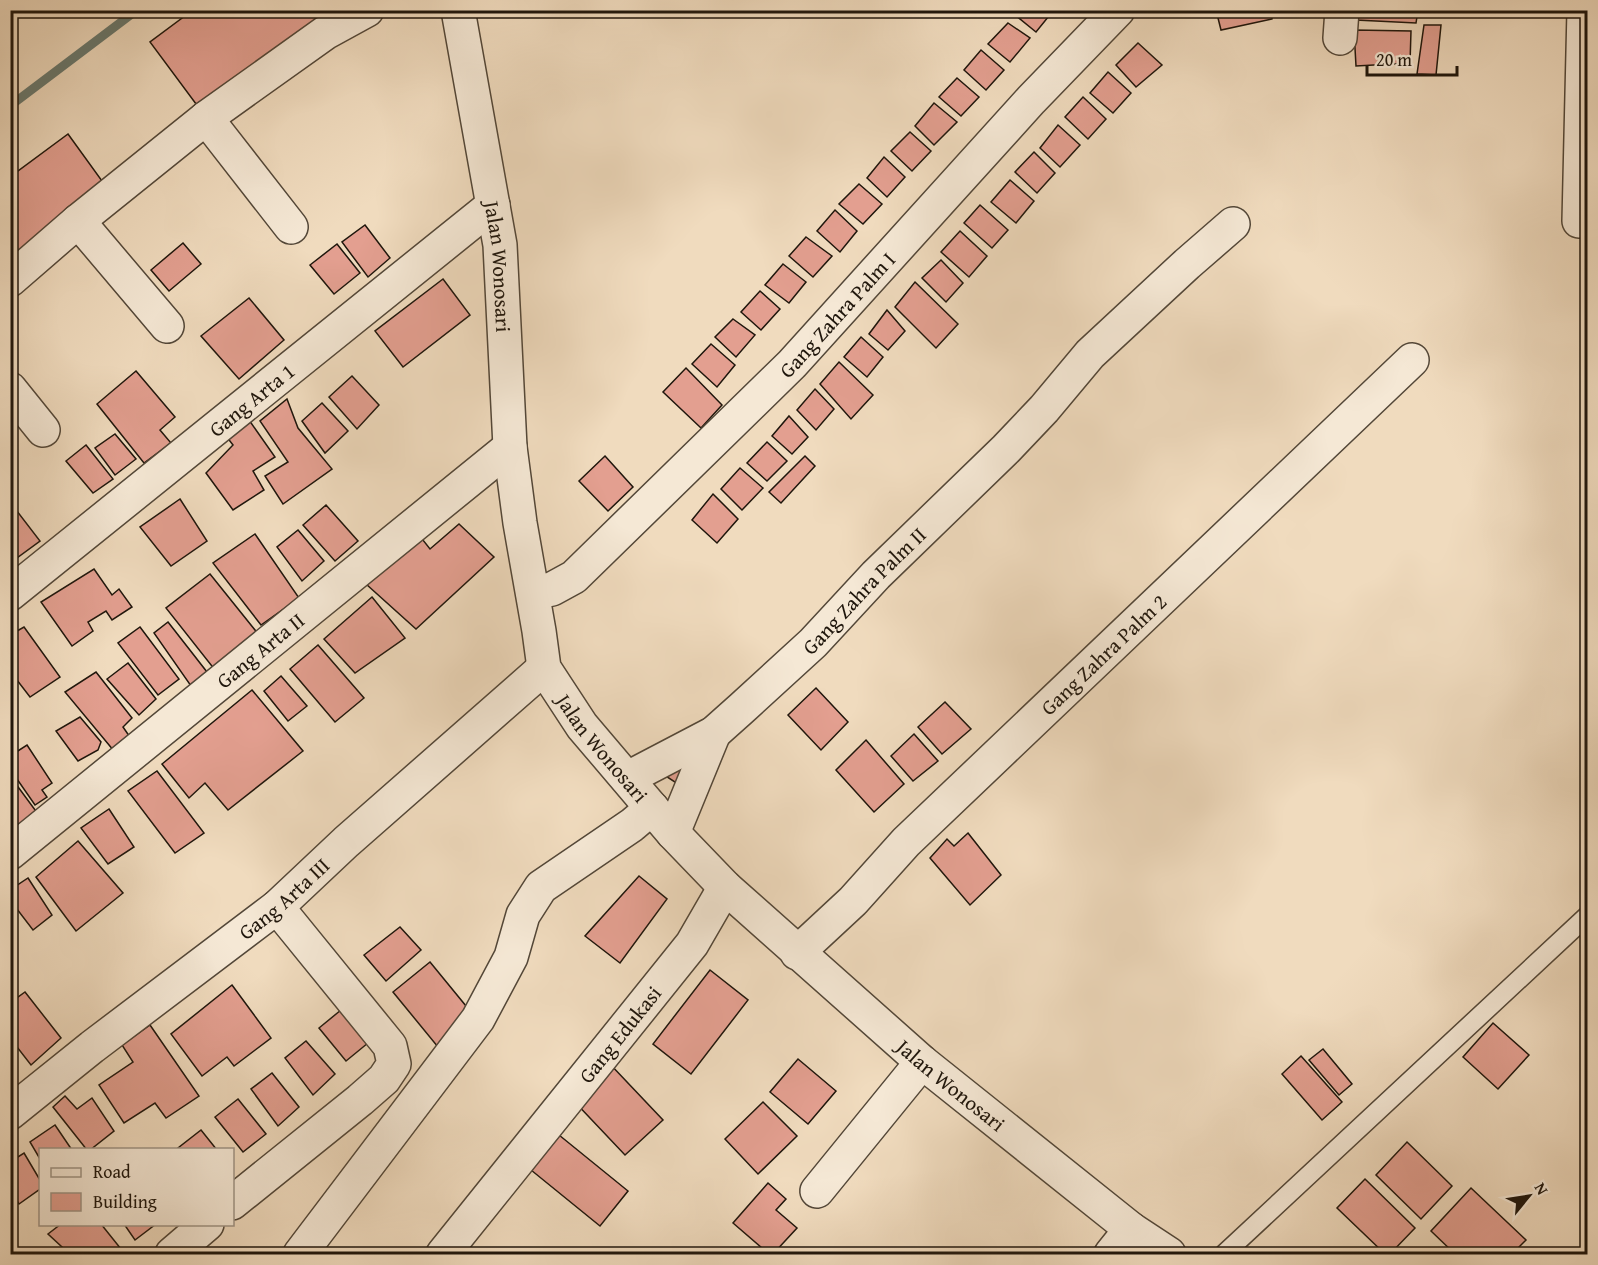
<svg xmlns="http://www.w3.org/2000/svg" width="1598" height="1265" viewBox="0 0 1598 1265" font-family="'Gentium Book Plus',serif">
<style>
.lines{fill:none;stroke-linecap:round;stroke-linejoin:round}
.stream{stroke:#69796f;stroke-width:9}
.building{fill:#e39f90;stroke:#1f160c;stroke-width:1.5}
.service-casing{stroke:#534738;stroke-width:21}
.minor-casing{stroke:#534738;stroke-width:36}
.service{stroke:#f5e8d5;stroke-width:18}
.minor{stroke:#f5e8d5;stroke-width:33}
.labels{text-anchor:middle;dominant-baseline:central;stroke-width:4.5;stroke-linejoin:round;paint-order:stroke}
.street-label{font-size:21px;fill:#1f160c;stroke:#f5e8d5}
</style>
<rect width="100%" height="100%" fill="#f0dbbe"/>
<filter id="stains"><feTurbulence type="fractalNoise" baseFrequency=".00333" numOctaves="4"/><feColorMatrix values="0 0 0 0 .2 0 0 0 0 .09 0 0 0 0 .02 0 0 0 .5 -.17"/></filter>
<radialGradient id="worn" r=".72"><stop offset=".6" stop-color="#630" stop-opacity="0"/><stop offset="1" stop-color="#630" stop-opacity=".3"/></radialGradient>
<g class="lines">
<polyline class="stream" points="10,106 137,10"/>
</g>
<g class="building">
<polygon points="193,10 336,10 199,108 150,42"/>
<polygon points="1019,10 1053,10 1053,11 1036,32 1015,15"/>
<polygon points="1216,10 1272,10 1272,19 1221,30"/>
<polygon points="1357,10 1418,10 1416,23 1356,20"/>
<polygon points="1008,23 1030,38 1010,62 988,44"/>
<polygon points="1424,25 1441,25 1436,75 1417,74"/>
<polygon points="1354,30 1411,31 1410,63 1356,66"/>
<polygon points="1138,43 1162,65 1136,87 1116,65"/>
<polygon points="981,50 1004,70 986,90 964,70"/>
<polygon points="1108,72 1131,93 1113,113 1090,93"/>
<polygon points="957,78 979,97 961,116 939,97"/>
<polygon points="1083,97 1106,119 1088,139 1065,117"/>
<polygon points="934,103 957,122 934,145 915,126"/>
<polygon points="1058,125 1080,145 1060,167 1040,148"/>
<polygon points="910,132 931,151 912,171 891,151"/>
<polygon points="68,134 110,192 10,268 10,177"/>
<polygon points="1034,152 1055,173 1037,193 1015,172"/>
<polygon points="884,157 905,177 887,197 867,178"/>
<polygon points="1010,180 1034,201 1016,223 991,202"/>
<polygon points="859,184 882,204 863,224 839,204"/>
<polygon points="980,205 1008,230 992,248 964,223"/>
<polygon points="835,210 857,231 840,252 817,231"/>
<polygon points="365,225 390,258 368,277 342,242"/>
<polygon points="960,231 987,256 969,277 941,252"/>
<polygon points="806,237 832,256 813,277 789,256"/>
<polygon points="183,243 201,264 169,291 151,270"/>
<polygon points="337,244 360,273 334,294 310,265"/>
<polygon points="941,260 963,283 946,302 922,278"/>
<polygon points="783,264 806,282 789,303 765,285"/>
<polygon points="443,279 470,315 403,367 375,331"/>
<polygon points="915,282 958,324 936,348 895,307"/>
<polygon points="760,291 780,309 761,330 741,312"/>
<polygon points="249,298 284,340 239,379 201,336"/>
<polygon points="887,310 905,331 888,350 869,334"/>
<polygon points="733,319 755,335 736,357 715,337"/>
<polygon points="861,337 883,357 867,377 844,357"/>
<polygon points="711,344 735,365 717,387 692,364"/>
<polygon points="839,362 873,395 851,419 820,384"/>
<polygon points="686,368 722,405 701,428 663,392"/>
<polygon points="136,371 175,417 160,430 171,443 144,463 97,404"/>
<polygon points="352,376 379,405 357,429 329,397"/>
<polygon points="815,389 834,409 816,430 797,410"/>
<polygon points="287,399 298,428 332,469 283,504 265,476 288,462 260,421"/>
<polygon points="322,403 348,431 325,453 302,421"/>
<polygon points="789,416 808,437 792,454 772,436"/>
<polygon points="249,420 275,457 253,471 264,490 233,510 206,473 233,445 226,436"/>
<polygon points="115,434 136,459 115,475 95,448"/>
<polygon points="767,442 787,461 767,481 747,463"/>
<polygon points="86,445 113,479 93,493 66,461"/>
<polygon points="605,456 633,487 608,511 579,481"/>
<polygon points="805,456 815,466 781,503 769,492"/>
<polygon points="740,468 763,488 742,510 721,489"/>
<polygon points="713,494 738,519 717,543 692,520"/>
<polygon points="180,499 207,541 171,566 140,527"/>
<polygon points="10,502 40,541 10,563"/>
<polygon points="326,505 358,541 335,561 303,525"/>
<polygon points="459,524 494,557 416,629 366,584 419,535 430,549"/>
<polygon points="298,530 324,561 302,581 277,547"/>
<polygon points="255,534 299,598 261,625 213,563"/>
<polygon points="94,569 112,595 119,589 132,607 112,620 106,611 88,622 93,631 72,646 41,602"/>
<polygon points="210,574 259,635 215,670 166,608"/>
<polygon points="372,597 405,638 355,673 324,639"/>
<polygon points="168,622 207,672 191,686 154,633"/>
<polygon points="24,627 60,677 30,697 10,671 10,635"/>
<polygon points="140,627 179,679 158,695 118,643"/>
<polygon points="318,645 364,698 335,722 290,669"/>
<polygon points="128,663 156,699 139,715 107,679"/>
<polygon points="96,672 132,718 123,727 132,740 114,751 65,692"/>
<polygon points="281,676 307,706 288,721 264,691"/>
<polygon points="816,688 848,722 821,750 788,715"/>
<polygon points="252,690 303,751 228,810 205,783 189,798 162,764"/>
<polygon points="945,702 971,729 942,754 918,727"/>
<polygon points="80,717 101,742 98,750 78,761 56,731"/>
<polygon points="914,734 938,761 913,781 891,756"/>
<polygon points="866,740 904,784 874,812 836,770"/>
<polygon points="27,745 52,783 42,790 47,797 35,805 10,769 10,756"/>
<polygon points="686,755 681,786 661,773"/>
<polygon points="157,771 204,833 175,853 128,791"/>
<polygon points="10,776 41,818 10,837"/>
<polygon points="109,809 134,847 108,864 81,828"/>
<polygon points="968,833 1001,875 970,905 930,858 947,839 954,846"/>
<polygon points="78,841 123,893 76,931 36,877"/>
<polygon points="639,876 667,899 620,963 585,936"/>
<polygon points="28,878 52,915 33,930 10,900 10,890"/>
<polygon points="400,927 421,950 386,981 364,955"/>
<polygon points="430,962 475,1017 438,1047 393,992"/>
<polygon points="710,970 748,1000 691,1074 653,1044"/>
<polygon points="232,985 271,1038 234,1066 227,1057 202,1076 171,1034"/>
<polygon points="25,992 61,1038 31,1065 10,1038 10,1003"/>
<polygon points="341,1010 368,1043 346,1061 319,1028"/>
<polygon points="1493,1023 1529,1055 1498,1089 1463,1057"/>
<polygon points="150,1025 199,1096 166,1118 155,1103 124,1123 99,1085 133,1062 122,1045"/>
<polygon points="306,1041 335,1074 313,1095 285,1058"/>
<polygon points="1323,1049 1352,1084 1339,1095 1309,1060"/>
<polygon points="1301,1056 1342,1102 1322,1120 1282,1074"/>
<polygon points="798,1059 836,1091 808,1124 770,1092"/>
<polygon points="609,1063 663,1120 625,1155 572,1099"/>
<polygon points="272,1073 299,1107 278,1126 251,1089"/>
<polygon points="65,1096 77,1109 92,1098 114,1131 90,1150 87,1150 53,1107"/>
<polygon points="238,1099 266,1134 243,1152 215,1117"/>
<polygon points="763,1102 797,1136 758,1174 725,1139"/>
<polygon points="55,1125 72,1150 40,1150 40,1159 30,1142"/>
<polygon points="201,1130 217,1150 179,1150 178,1148"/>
<polygon points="559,1135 628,1191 600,1226 531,1170"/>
<polygon points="1407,1142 1452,1186 1421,1219 1376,1175"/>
<polygon points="24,1153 40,1180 40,1189 19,1204 10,1190 10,1162"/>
<polygon points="1365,1179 1415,1228 1390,1254 1385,1254 1337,1208"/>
<polygon points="768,1183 786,1199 776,1210 797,1228 773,1254 769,1254 733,1223"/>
<polygon points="1471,1188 1526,1240 1512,1254 1455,1254 1431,1231"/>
<polygon points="10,1208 17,1217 10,1221"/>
<polygon points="61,1224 101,1224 125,1254 53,1254 62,1247 48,1234"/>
<polygon points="124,1224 156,1224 135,1240"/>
</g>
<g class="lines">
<g class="service-casing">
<polyline id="service" points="1224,1254 1588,915"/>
</g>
<g class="minor-casing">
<g id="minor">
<path id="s1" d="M458,10L500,245L510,447L520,523L539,631L544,668L582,726L673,833L725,887L922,1062L1131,1229L1169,1254"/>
<polyline points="1340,38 1342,10"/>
<polyline points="206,118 291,227"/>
<polyline points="78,221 167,326"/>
<polyline points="1579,221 1584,10"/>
<polyline points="10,280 78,221 206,118 325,33 367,10"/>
<polyline points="10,389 43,430"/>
<path id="s2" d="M533,593L552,589L574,577L792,364L1031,100L1118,10"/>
<path id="s3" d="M10,594L493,205"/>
<path id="s4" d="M628,778L714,733L742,708L813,643L876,575L1006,449L1044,409L1090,354L1187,264L1233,224"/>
<polyline points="673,833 714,733"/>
<path id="s5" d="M10,853L510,447"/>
<path id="s6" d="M797,953L853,901L906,842L1412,360"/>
<path id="s7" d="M10,1113L92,1047L277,907L346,842L544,668"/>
<polyline points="817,1191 922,1062"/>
<polyline points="232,1203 360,1100 384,1079 394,1064 390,1046 277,907"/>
<polyline points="172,1254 207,1224"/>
<polyline points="300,1254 478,1019 511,957 523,915 541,887 632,825 652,808"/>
<path id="s8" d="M443,1254L692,944L725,887"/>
<polyline points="1111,1254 1131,1229"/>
</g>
</g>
<use href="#service" class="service"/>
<use href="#minor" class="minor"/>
</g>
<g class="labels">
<g class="street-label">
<text stroke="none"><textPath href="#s1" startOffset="260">Jalan Wonosari</textPath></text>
<text stroke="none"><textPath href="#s2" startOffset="416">Gang Zahra Palm I</textPath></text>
<text stroke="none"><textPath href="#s3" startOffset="310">Gang Arta 1</textPath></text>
<text stroke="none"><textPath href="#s4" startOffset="304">Gang Zahra Palm II</textPath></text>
<text stroke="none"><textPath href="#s5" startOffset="322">Gang Arta II</textPath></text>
<text stroke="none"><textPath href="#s6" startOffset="428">Gang Zahra Palm 2</textPath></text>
<text stroke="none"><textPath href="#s1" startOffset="764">Jalan Wonosari</textPath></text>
<text stroke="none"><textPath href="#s7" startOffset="348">Gang Arta III</textPath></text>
<text stroke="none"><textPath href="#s8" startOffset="282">Gang Edukasi</textPath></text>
<text stroke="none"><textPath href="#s1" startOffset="1250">Jalan Wonosari</textPath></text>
</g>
</g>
<rect width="1598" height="1265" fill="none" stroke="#f0dbbe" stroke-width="36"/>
<rect x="12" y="12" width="1574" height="1241" fill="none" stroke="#1f160c" stroke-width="3"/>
<rect x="18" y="18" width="1562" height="1229" fill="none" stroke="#1f160c" stroke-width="1.5"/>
<rect x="39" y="1148" width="195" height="78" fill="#f5e8d5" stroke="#9f9485" stroke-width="1.5"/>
<rect x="51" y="1168" width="30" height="9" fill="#f5e8d5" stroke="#9f9485" stroke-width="1.5"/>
<text x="93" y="1178" font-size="18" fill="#1f160c">Road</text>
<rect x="51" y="1193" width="30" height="18" fill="#e39f90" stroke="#9f9485" stroke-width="1.5"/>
<text x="93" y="1208" font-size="18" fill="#1f160c">Building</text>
<g transform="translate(1529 1196) rotate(60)" stroke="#f5e8d5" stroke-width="4.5" paint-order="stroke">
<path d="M0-4.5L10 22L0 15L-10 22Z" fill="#1f160c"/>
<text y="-9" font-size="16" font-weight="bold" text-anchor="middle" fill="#1f160c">N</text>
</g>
<path d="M1367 66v9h90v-9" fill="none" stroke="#1f160c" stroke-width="3"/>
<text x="1376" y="66" font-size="18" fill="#1f160c" stroke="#f5e8d5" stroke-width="4.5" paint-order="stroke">20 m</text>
<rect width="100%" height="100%" filter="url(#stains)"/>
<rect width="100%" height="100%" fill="url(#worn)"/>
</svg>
